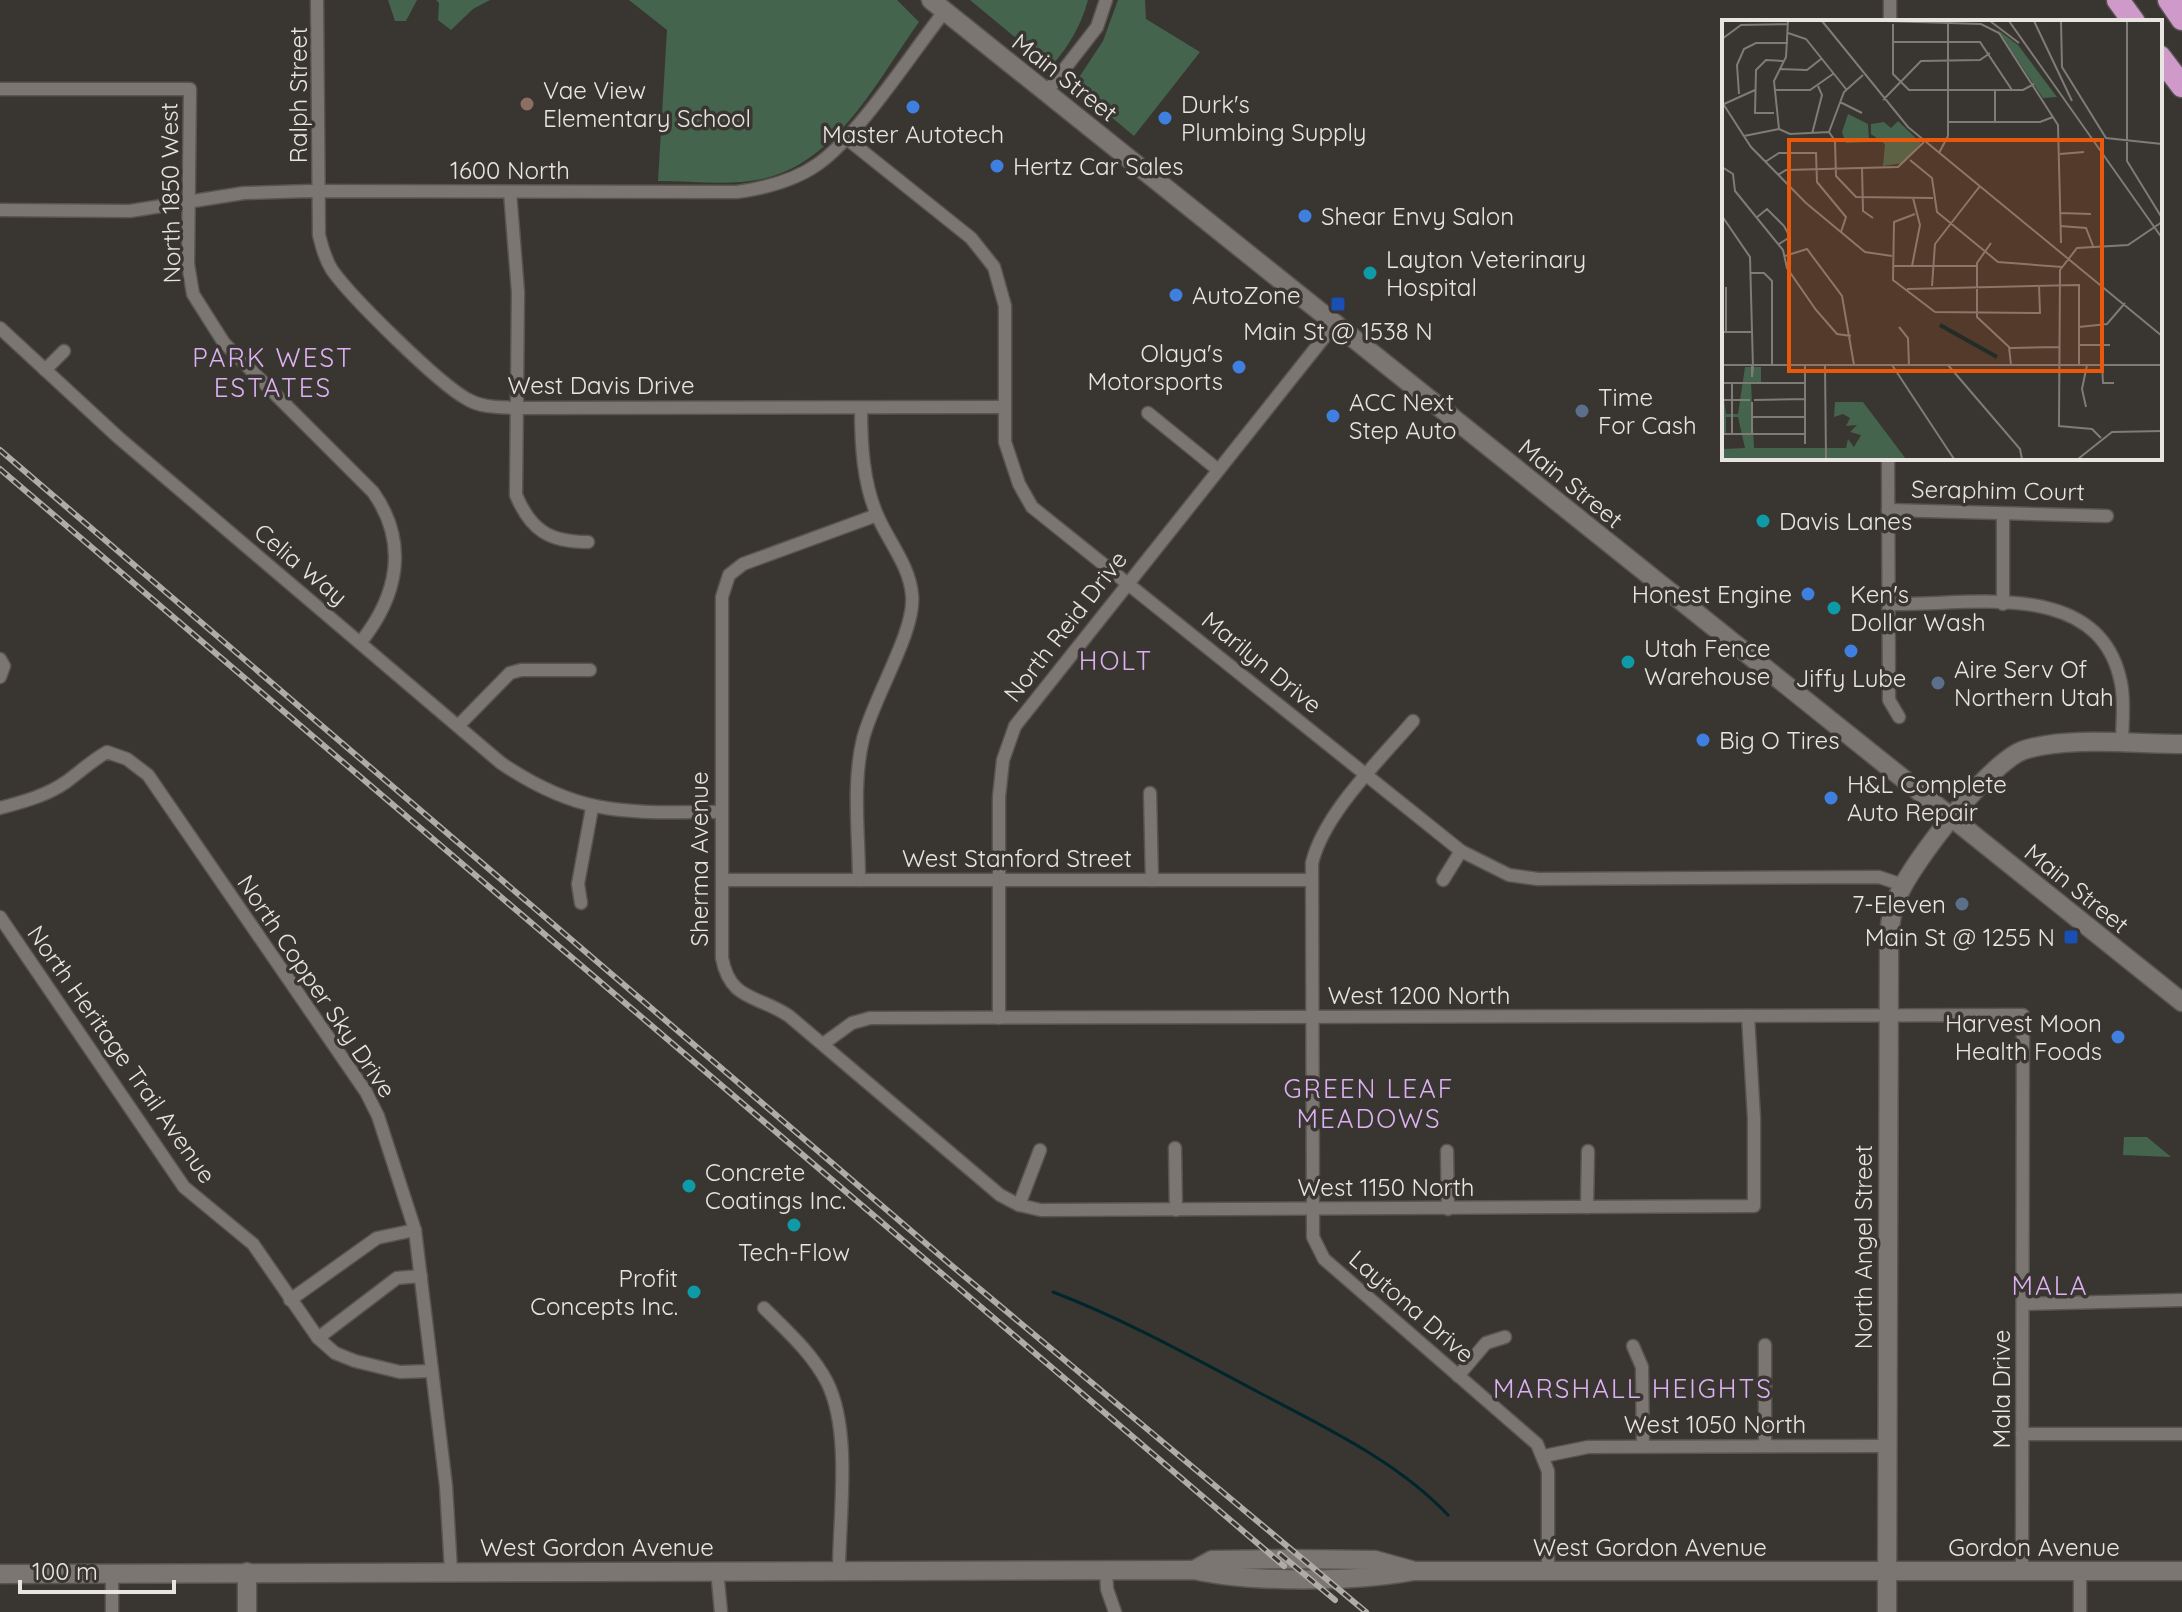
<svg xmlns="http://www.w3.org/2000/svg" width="2182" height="1612" viewBox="0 0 2182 1612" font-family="Quicksand,sans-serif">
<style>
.green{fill:#45644e}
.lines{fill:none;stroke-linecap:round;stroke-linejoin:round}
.stream{stroke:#00262c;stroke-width:3}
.street-casing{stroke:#585451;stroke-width:15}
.secondary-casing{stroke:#585451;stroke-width:21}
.highway-casing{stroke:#585451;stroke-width:25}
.street{stroke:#7b7671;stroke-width:12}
.secondary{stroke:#7b7671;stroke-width:18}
.highway{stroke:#cf9aca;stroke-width:22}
.rail-casing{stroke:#afaba8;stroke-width:6}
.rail{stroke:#393530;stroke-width:3;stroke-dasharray:9;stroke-linecap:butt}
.education-dot{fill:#8d6e63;stroke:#393530;stroke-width:3}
.shop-dot{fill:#3f7fe0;stroke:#393530;stroke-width:3}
.culture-dot{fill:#0f9aa8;stroke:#393530;stroke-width:3}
.transit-dot{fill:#1a4fb4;stroke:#393530;stroke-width:3}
.service-dot{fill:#5c6f8a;stroke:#393530;stroke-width:3}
.labels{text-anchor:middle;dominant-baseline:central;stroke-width:7;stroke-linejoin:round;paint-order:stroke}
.street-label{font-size:24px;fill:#e8e4e2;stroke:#393530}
.poi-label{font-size:24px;fill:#e8e4e2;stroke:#393530;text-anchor:start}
.neighbourhood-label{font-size:26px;letter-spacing:2px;fill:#dcb1f2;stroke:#393530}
.inset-river{fill:none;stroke:#00262c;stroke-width:4}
.inset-road{fill:none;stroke:#7f7b77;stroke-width:2}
.view{fill:#e8590c;fill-opacity:0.15;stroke:#e8590c;stroke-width:4}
.inset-edge{fill:none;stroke:#e8e4e2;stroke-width:4}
</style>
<rect width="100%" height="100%" fill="#393530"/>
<g class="green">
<polygon points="388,0 417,0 406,21 395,21"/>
<polygon points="436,0 490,0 473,9 451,30 438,20 439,3"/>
<path d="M629,0H897L919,22C878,79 837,163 762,179C729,186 692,181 658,181L667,30Z"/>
<path d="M970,0H1088C1082,23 1070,44 1055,62L1046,63Z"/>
<polygon points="1118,0 1145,0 1146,19 1200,52 1134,136 1079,90 1076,82 1103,41"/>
<polygon points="2124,1137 2147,1137 2171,1157 2123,1155"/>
</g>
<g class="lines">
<path class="stream" d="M1053,1292C1126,1320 1192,1357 1260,1393C1326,1428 1397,1461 1448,1515"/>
<g class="street-casing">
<g id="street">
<path d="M317,0L319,235C322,247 325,259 332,270C351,297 439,384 467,399C482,408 499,407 516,408L1005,407"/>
<polyline points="1890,0 1890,22"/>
<path d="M0,89H190L188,264L193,294L224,343L373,492C409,543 398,596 360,643"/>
<polyline points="1045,94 1097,27 1106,0"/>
<polyline points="846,138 971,238 994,267 1005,306 1005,442 1019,484 1032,507 1461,851 1509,875 1538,879 1879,877 1903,885"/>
<path d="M510,192L518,292L516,495C531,531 550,542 588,542"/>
<path d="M0,210L130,211L244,193L309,191L737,192C766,188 794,181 818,164C859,135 911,54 944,12"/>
<path d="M0,328L119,438L501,763C582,818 628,812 721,812"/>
<polyline points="45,370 64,351"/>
<polyline points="1148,413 1217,469"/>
<polyline points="1888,458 1889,700 1899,717"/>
<polyline points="1888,510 2107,516"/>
<path d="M877,515L743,564L729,575L722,597V958C730,1001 758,995 789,1016L1000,1195L1019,1205L1041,1210L1754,1206V1118L1748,1016"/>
<path d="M1889,604C1968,606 2100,576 2121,683C2125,702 2122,725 2122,744"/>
<polyline points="2003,604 2003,514"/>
<polyline points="0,659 4,666 0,677"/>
<path d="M1413,721C1380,760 1324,813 1312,863L1313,1237L1324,1259L1537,1444L1548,1471V1570"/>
<polyline points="458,726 510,673 521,670 590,670"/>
<polyline points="1150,793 1152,880"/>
<path d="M0,808C22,802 46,796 66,782C80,772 91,761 107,752L127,759L148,775L366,1092L378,1116L415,1230L446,1486L451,1571"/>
<polyline points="722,880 1311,880"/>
<path d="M859,880C859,835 852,784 863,739C873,698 916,631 912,595C910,567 889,542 878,517C863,484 861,444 861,408"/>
<polyline points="1443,880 1461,851"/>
<polyline points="581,903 578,884 592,808"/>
<polyline points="0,917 184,1187 253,1244 318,1338 335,1353 355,1361 400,1372 431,1371"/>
<polyline points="999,1018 999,797 1003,760 1015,726 1334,325"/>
<polyline points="823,1044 852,1023 870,1018 2023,1015 2022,1571"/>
<polyline points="1175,1148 1176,1210"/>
<polyline points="1447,1151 1448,1209"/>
<polyline points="1019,1205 1040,1150"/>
<polyline points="1587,1207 1588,1151"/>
<polyline points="290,1300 377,1238 415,1230"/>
<polyline points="2023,1304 2182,1300"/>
<path d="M764,1308C787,1331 812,1353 827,1382C852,1432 839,1516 839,1571"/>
<polyline points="318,1338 397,1278 421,1276"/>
<polyline points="1765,1345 1765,1446"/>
<polyline points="1633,1346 1642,1367 1643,1446"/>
<polyline points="1458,1376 1486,1343 1505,1337"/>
<polyline points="2022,1434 2182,1434"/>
<polyline points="1544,1456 1588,1447 1887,1446"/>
<polyline points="717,1570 721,1612"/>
<polyline points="1106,1570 1107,1589 1115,1612"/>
<polyline points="2080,1571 2080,1612"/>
<polyline points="112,1612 112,1573"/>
</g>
</g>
<g class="secondary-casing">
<g id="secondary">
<polyline points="931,0 2182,1002"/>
<polyline points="1194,1570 1212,1560 1286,1559 1375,1560 1411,1570"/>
<polyline points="247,1572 247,1612"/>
<path d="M0,1574L1194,1570C1252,1583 1355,1582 1414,1571H2182"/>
<path d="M1887,1612L1889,949C1889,931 1890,913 1898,896C1912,862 1991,761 2024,750C2068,736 2135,744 2182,744"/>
</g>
</g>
<g class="highway-casing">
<g id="highway">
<polyline points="2118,0 2134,22"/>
<polyline points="2169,0 2182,19"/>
<polyline points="2160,57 2182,86"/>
</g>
</g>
<use href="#street" class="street"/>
<use href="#secondary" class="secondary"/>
<use href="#highway" class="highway"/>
<g class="rail-casing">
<g id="rail">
<polyline points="0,450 951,1265 1366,1612"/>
<polyline points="0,469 1284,1566"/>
<polyline points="1280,1554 1335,1600"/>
</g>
</g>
<use href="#rail" class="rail"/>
</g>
<circle class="education-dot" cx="527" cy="104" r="8"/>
<g class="shop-dot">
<circle cx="913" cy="107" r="8"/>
<circle cx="1165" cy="118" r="8"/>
<circle cx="997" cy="166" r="8"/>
<circle cx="1305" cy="216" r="8"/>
<circle cx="1176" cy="295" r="8"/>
<circle cx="1239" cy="367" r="8"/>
<circle cx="1333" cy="416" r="8"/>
<circle cx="1808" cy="594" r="8"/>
<circle cx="1851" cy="651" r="8"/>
<circle cx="1703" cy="740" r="8"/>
<circle cx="1831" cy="798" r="8"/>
<circle cx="2118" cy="1037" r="8"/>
</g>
<g class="culture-dot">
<circle cx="1370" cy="273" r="8"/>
<circle cx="1763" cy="521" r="8"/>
<circle cx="1834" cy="608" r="8"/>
<circle cx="1628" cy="662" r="8"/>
<circle cx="689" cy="1186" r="8"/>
<circle cx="794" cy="1225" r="8"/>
<circle cx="694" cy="1292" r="8"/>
</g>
<g class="transit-dot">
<rect x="1330" y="296" width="16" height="16" rx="4"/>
<rect x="2063" y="929" width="16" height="16" rx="4"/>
</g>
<g class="service-dot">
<circle cx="1582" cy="411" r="8"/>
<circle cx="1938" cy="683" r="8"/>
<circle cx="1962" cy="904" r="8"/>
</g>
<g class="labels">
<g class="street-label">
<text transform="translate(1065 77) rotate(38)">Main Street</text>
<text transform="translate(298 95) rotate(-90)">Ralph Street</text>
<text x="510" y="170">1600 North</text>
<text transform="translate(170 193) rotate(-91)">North 1850 West</text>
<text x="601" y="385">West Davis Drive</text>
<text transform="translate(1571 483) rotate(39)">Main Street</text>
<text transform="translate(1998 490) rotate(1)">Seraphim Court</text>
<text transform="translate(301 564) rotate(40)">Celia Way</text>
<text transform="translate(1065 626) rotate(-52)">North Reid Drive</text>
<text transform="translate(1262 662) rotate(39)">Marilyn Drive</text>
<text x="1017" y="858">West Stanford Street</text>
<text transform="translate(699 859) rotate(-90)">Sherma Avenue</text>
<text transform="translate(2077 888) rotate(39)">Main Street</text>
<text transform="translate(317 986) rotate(56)">North Copper Sky Drive</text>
<text x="1419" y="995">West 1200 North</text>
<text transform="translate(122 1054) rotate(55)">North Heritage Trail Avenue</text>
<text x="1386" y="1187">West 1150 North</text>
<text transform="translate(1863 1247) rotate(-90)">North Angel Street</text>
<text transform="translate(1412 1306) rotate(41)">Laytona Drive</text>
<text transform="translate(2001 1389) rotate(-90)">Mala Drive</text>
<text x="1715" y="1424">West 1050 North</text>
<text x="597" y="1547">West Gordon Avenue</text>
<text x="1650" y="1547">West Gordon Avenue</text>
<text x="2034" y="1547">Gordon Avenue</text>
</g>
<g class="poi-label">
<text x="543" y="90">Vae View<tspan x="543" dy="28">Elementary School</tspan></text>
<text x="1181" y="104">Durk's<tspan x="1181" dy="28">Plumbing Supply</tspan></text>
<text x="913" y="134" text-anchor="middle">Master Autotech</text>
<text x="1013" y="166">Hertz Car Sales</text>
<text x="1321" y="216">Shear Envy Salon</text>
<text x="1386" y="259">Layton Veterinary<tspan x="1386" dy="28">Hospital</tspan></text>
<text x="1192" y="295">AutoZone</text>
<text x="1338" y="331" text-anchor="middle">Main St @ 1538 N</text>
<text x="1223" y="353" text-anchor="end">Olaya's<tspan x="1223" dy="28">Motorsports</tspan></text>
<text x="1598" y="397">Time<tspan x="1598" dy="28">For Cash</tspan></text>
<text x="1349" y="402">ACC Next<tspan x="1349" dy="28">Step Auto</tspan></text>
<text x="1779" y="521">Davis Lanes</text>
<text x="1792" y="594" text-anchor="end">Honest Engine</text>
<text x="1850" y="594">Ken's<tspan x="1850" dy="28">Dollar Wash</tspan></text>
<text x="1644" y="648">Utah Fence<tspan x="1644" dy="28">Warehouse</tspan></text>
<text x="1954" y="669">Aire Serv Of<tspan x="1954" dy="28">Northern Utah</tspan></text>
<text x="1851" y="678" text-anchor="middle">Jiffy Lube</text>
<text x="1719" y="740">Big O Tires</text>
<text x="1847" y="784">H&amp;L Complete<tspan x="1847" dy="28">Auto Repair</tspan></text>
<text x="1946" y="904" text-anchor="end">7-Eleven</text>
<text x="2055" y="937" text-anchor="end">Main St @ 1255 N</text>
<text x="2102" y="1023" text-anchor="end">Harvest Moon<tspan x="2102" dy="28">Health Foods</tspan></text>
<text x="705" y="1172">Concrete<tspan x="705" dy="28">Coatings Inc.</tspan></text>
<text x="794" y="1252" text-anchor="middle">Tech-Flow</text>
<text x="678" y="1278" text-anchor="end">Profit<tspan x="678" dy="28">Concepts Inc.</tspan></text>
</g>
<g class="neighbourhood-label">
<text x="273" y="357">PARK WEST<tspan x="273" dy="30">ESTATES</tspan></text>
<text x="1116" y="660">HOLT</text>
<text x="1369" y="1088">GREEN LEAF<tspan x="1369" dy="30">MEADOWS</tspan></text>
<text x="2050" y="1285">MALA</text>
<text x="1633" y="1388">MARSHALL HEIGHTS</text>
</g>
</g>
<g transform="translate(1722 20)">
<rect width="440" height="440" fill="#393530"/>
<path d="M276,10L296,25L335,77L321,78ZM126,94L146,104L147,122L124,123L120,112ZM176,101L199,123L182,143L161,146L163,124L149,114V104L162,102L169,108ZM23,347H39V362H29L32,428H124L126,419L132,427L139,415L128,412L135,405L124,406L128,398L121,394L112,397L113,382H141L184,439H0V429L23,428L16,397H4V413H0V363L4,394H16Z" fill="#45644e"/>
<path class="inset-river" d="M218,305L275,337"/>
<path class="inset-road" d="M100,1L186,107L440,316M164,1L259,4L277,13L336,105L339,223M268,1L297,23M287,1L440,218M312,1L350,81M339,1L340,47L384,118L440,124M405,1V141L440,198M171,4V54L187,70H301L312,64M66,13L84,19L124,69M0,19L19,5L66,4M171,22H258L290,70M57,49L85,50L99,39M52,70H88L111,54M273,70V102M17,74L15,45L22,29L34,23H66M161,80L199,41L258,40L268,33M0,82L29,127L84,183L143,232L170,236M118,82L140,93M2,84L33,70M52,93H33L34,50L44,40L61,41M226,102H318L331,97M57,109L52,61L64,37L66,1M57,109L68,114L107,112M107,112L113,121L114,156L134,177L211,178M107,112L122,72L141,55M90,114L100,75L96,66M22,116L57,109M217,133L226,116V1M338,134L362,132M188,140L210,158L215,192L276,242L340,247M43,142L57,133H94L95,162L124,197L119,212M0,147L11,154L13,171L61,230L65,248L94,290L115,314L129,316M140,147L141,191L151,198M56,155L64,150L176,147L202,122M338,193L369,194M193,194L172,202L171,260L213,292M0,196L28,237L31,348L30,357V345M34,198L45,189L62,206L68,217L57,224M338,206L364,208L371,226M269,223L255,243V297L287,327L289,345M63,236L85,229L120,276L132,345M171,246H255M190,246L198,205L191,178M29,253H42L50,261V345M210,266L213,224L258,166M185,269L357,265V345M213,292L318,293L317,265M177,307L186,318L187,345M357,307L385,304L403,283M0,312H29M4,312V267M357,325H388M288,328L337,327M0,345H440M103,345L104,439M170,345L232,439M226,345L298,429L300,439M380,345L381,363H392M0,363H83M10,363V414M0,380H28M32,380L83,379M364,387L360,369L365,345M30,397H83M0,414H83M30,414V382M379,418L370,409L337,406L338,250L355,228L406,225L440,202M83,424V345M356,439L390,412L440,411"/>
<path class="view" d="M67,120H380V351H67Z"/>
<rect width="440" height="440" class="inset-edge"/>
</g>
<path d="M20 1580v12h154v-12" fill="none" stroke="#e8e4e2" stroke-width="4"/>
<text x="32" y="1580" font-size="24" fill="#e8e4e2" stroke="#393530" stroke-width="6" paint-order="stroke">100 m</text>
</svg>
